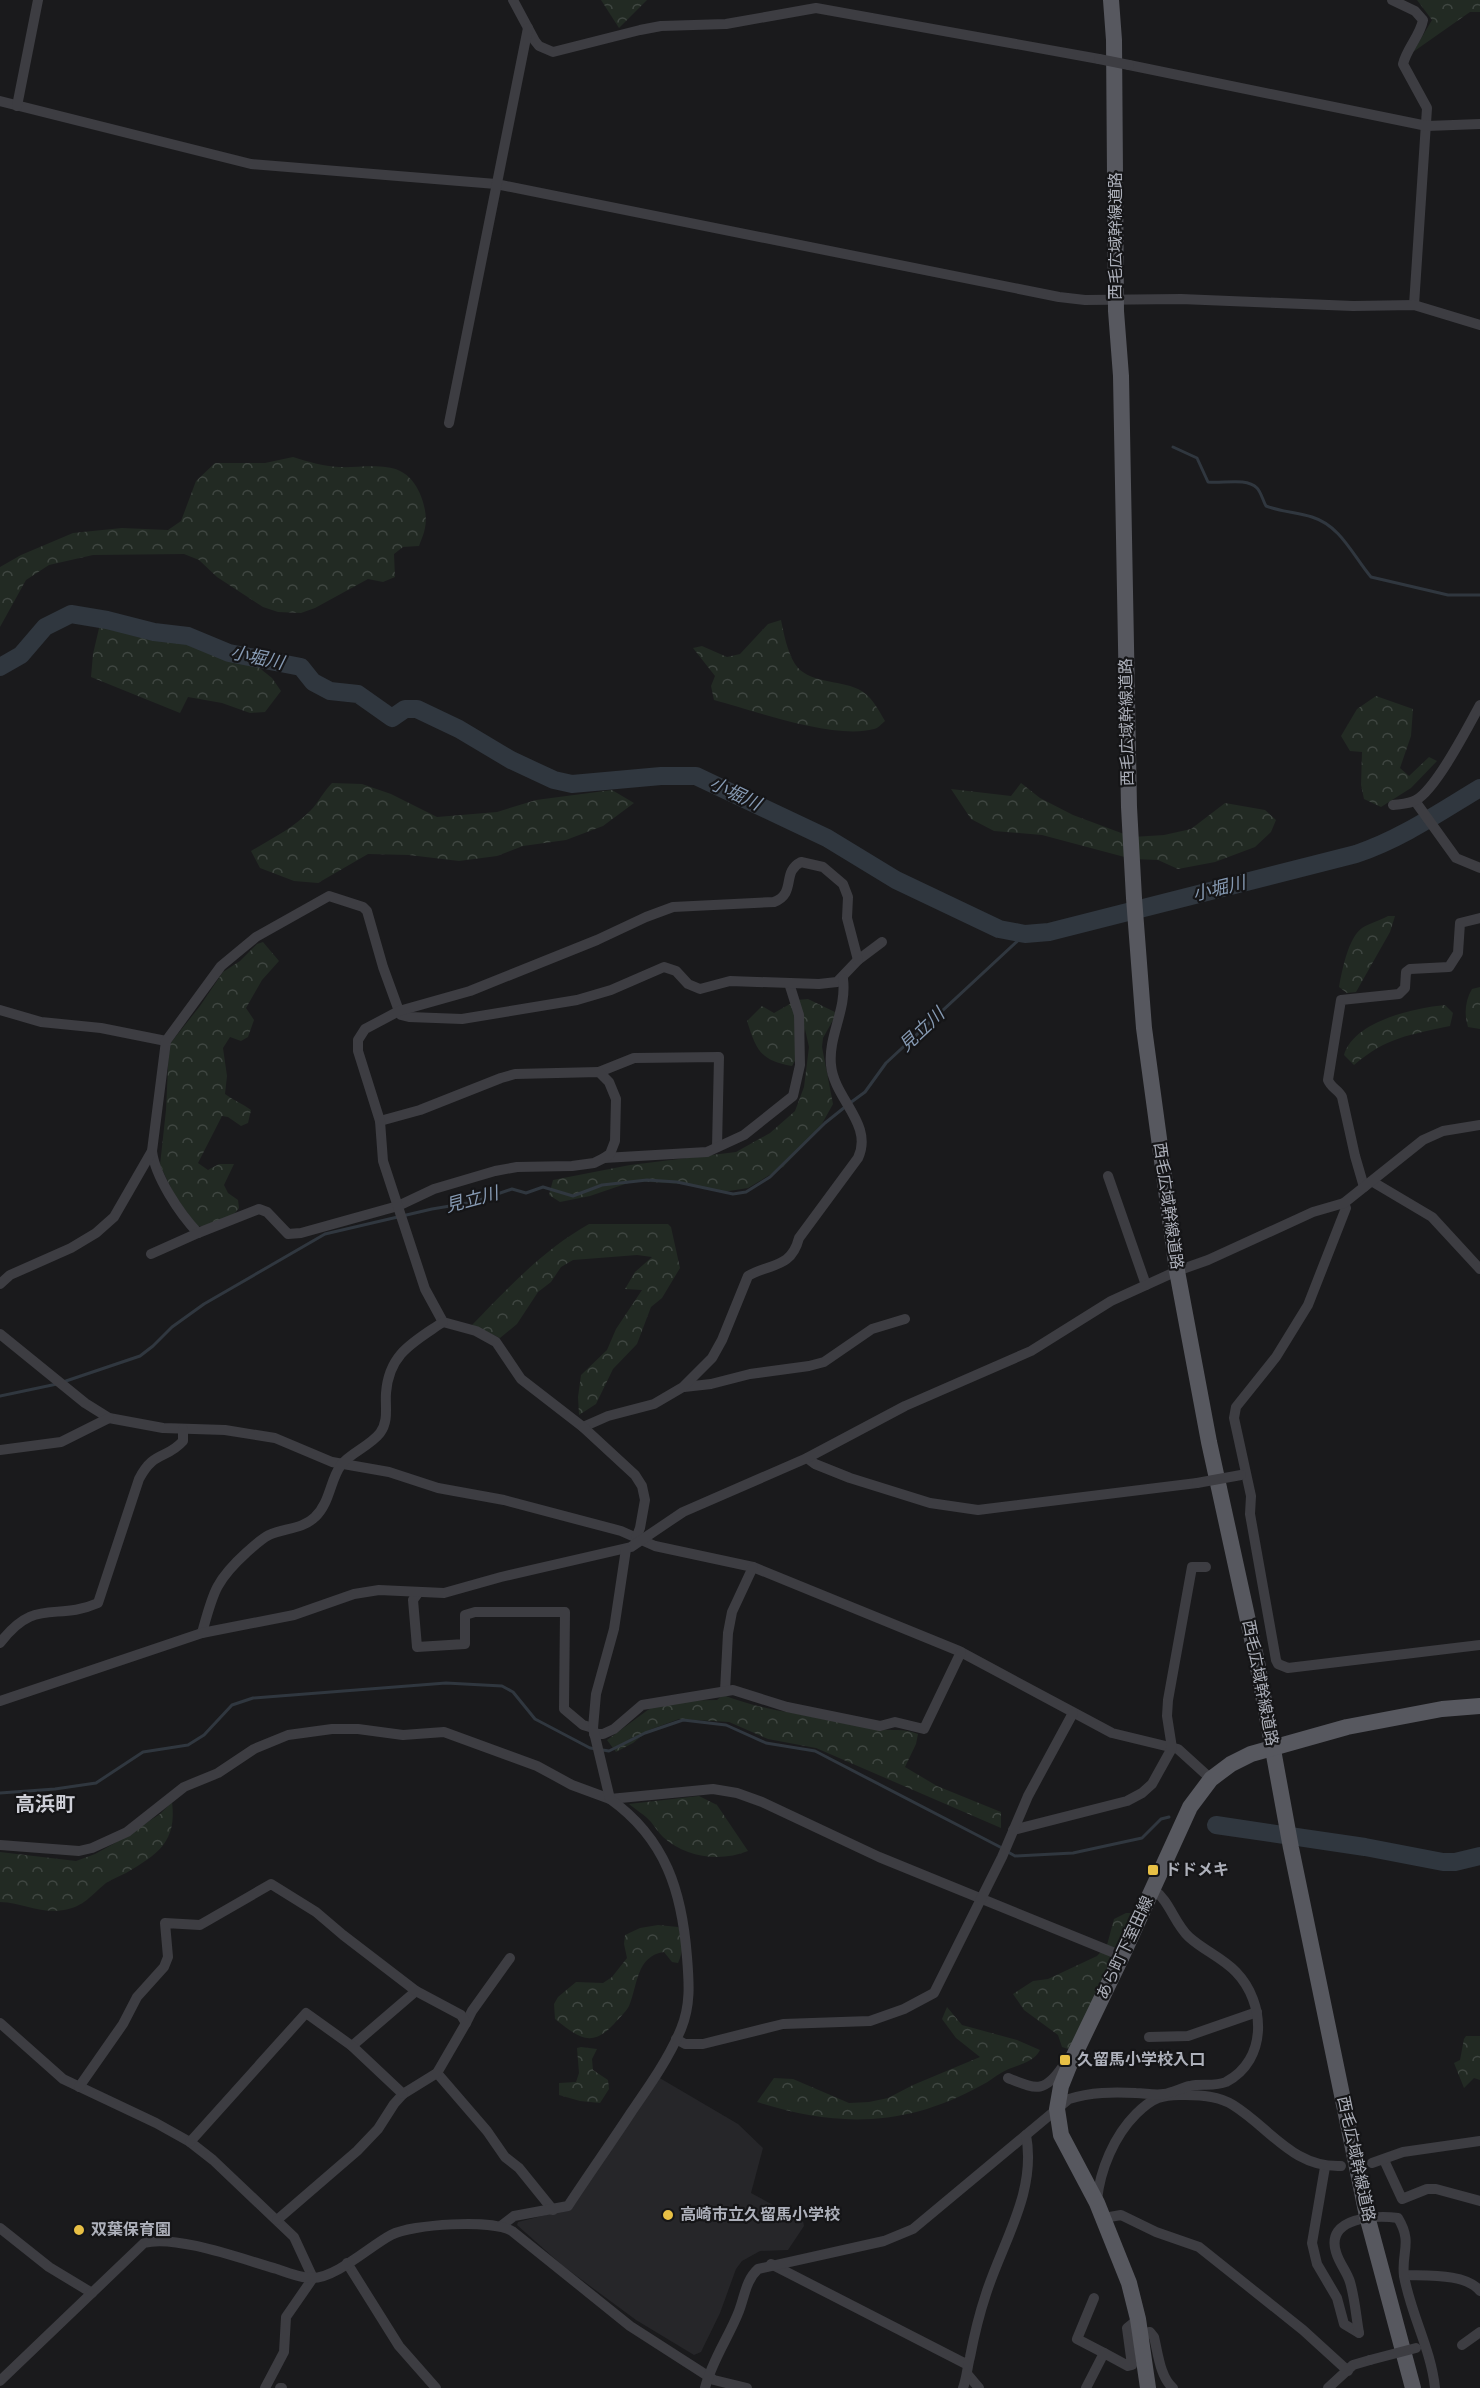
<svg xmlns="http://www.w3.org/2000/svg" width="1480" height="2388" viewBox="0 0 1480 2388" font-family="'Source Sans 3','Noto Sans JP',sans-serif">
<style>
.built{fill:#262629}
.forest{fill:url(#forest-crowns)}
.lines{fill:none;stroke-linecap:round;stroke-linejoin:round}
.stream{stroke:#30373f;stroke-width:3}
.river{stroke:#30373f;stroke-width:18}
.minor{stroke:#3d3d42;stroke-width:10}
.primary{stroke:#57585f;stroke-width:16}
.minor-bridge{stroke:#3d3d42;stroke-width:10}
.poi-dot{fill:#e8c045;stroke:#151517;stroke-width:2}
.labels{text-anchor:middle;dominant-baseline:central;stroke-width:4.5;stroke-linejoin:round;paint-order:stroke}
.street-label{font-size:16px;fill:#adb0ba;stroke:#151517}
.poi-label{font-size:16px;font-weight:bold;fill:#adb0ba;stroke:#151517;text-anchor:start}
.water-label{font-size:18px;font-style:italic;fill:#869ab3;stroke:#151517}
.quarter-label{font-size:20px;font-weight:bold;fill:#cecfd7;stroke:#151517}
</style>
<defs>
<pattern id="forest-crowns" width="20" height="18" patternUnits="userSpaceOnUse" patternTransform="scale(1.5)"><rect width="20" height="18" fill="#222a23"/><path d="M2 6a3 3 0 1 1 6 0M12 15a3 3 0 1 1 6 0" fill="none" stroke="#3f4641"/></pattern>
</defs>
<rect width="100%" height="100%" fill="#1a1a1c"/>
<polygon class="built" points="658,2077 738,2124 763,2148 751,2193 803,2221 804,2226 788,2250 760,2251 742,2261 736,2269 720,2313 701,2352 694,2355 636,2320 563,2266 517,2225 518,2222 569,2209"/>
<g class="forest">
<polygon points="601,0 647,0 619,28"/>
<polygon points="1417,0 1480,0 1480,12 1470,12 1413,52 1432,20"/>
<path d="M293,457C308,462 323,466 339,467C357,468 383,463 400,471C418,479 429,509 425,528C424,534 421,540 419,546L403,547L394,554L395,577L383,582L368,579L315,608L301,613L278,612L263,607L217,577L199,560L184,554L93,555L49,565L26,580L0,627V567L21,555L73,533L122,528L168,530L181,521L196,481L215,463H265Z"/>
<path d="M781,620C784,634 787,651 795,664C807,683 839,680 858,689C871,695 878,709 885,721C881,724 879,728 874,729C835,740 755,711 714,700L711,686L715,676L693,648L702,646L727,657L740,654L768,624Z"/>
<polygon points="100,624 151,638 185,642 257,666 272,678 281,691 265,712 250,713 222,703 188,697 180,713 91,677 93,654"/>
<polygon points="1376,696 1413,709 1411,736 1400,768 1409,776 1429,757 1437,761 1411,788 1381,807 1364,799 1361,785 1362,752 1350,751 1341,736 1357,709"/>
<path d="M332,783L362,784L391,794L437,817L497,812L536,800L612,790L634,803L603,826L566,840L523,846L497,856L459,861L409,855L368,854L318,883L294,881L260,868L251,851C271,839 295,827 311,810C317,804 324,791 332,783Z"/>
<polygon points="1021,783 1040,798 1073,815 1132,837 1164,835 1191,829 1225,803 1265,810 1276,820 1271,832 1255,847 1215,862 1178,869 1158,860 1132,859 1042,835 994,831 971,819 951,789 1011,796"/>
<path d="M1388,916H1395L1390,932L1356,992L1347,993L1339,987C1342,971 1348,938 1362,928C1368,924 1381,920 1388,916Z"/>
<path d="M263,942L279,961L262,980L246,1008L254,1020L248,1037L241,1041L230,1037L223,1048L227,1076L225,1094C233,1100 243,1104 251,1110L248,1123L241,1126L228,1117L222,1116L198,1163L208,1170L219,1164H234L224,1185L228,1193L238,1200L239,1208C232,1219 210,1228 197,1226L174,1194L160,1165L166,1110L169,1045L200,1006L223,972L240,961L257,944Z"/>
<path d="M1480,987V1029L1468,1027C1464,1014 1465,1001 1472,989Z"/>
<path d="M808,999L837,1013L823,1038L822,1047L833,1104L818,1131L783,1167L748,1188L723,1192L683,1184L634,1181L590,1196L560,1202L549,1195L553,1180L630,1165L736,1152L770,1133L795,1111L804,1087L809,1047L805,1029L801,1050L792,1066C760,1061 756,1049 747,1021L762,1006L774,1013L797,1000Z"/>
<path d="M1445,1005L1453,1013L1450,1026C1409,1035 1387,1037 1354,1065L1344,1055C1354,1021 1414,1008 1445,1005Z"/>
<path d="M589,1224H668L671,1227L680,1268L662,1298L651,1307L637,1344L613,1369L596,1404L579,1415L578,1397L581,1375L607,1350L616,1329L642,1290L625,1289L635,1272L652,1257L637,1255L573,1260L561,1267L551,1282L538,1292L517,1324L500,1338L472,1325C509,1287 543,1250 589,1224Z"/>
<path d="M723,1695C756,1708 787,1712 822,1718C841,1720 859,1726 877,1729C891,1731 904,1728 918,1734L916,1744L905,1767L937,1786L1001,1812V1828L816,1748L768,1739L729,1722L679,1719L649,1730L633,1743L616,1752L607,1740L660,1701L717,1700Z"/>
<path d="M699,1796L717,1805L748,1851C721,1862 686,1858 663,1837C659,1833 655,1827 651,1822C645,1815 636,1810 629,1804Z"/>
<path d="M172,1802C177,1842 158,1854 126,1873C120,1876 112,1879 106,1883C90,1896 85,1906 64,1910C38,1914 25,1903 0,1902V1852L76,1861L95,1854L115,1843L160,1814Z"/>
<polygon points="1126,1913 1133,1913 1071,2050 1062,2047 1058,2035 1024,2010 1013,1994 1033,1981 1048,1979 1097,1956 1107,1945 1114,1919"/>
<path d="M658,1925L678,1927C685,1936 683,1953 678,1963L672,1962L664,1952C636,1956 638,1985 629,2006C626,2012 618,2019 614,2024C591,2049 578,2037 555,2019L554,2004L558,1997L576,1982L603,1983L612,1977L627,1958L624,1944L625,1935L640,1928Z"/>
<path d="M947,2007L962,2025L1017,2040L1040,2050C1033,2064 1014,2065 1001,2073C995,2076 989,2082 982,2085C907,2127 837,2128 757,2102L774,2078L793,2079L849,2103L869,2102L888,2098L913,2085L980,2057L956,2038L942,2019Z"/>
<polygon points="1466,2036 1480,2036 1480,2080 1474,2078 1464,2088 1454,2063 1460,2060 1464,2039"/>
<polygon points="581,2047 597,2049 592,2059 593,2070 608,2080 609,2089 600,2103 580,2101 559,2095 559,2083 576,2082 579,2073 577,2048"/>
</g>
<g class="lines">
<g class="stream">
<path d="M1173,447L1197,458L1208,482C1222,484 1246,477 1257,488C1261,492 1263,501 1266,506C1281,512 1297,512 1312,517C1341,526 1353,556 1371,577L1448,595H1480"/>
<polyline points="850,1103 865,1092 886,1063 1025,934"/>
<polyline points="63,1382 140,1356 153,1346 172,1327 204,1304 325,1234 432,1209 474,1202 512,1189 526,1193 543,1187 573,1196 602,1185 647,1180 677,1182 733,1194 746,1192 770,1177 825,1123 845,1107"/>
<polyline points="0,1396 57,1384"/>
<polyline points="0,1793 55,1789 96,1783 143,1752 188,1745 204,1735 232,1705 253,1698 446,1683 502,1686 513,1692 535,1719 590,1748 609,1751 645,1733 683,1720 726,1725 766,1743 815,1751 1002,1848"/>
<polyline points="1008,1852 1015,1856 1073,1853 1142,1838 1161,1819 1169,1817"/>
</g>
<g class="river">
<path d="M0,667L21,655L45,627L71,614L107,620L154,632L188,636L229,653L301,667L313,682L330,691L358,694L392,718L405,709H417L459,729L511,760L554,780L572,784L661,776H696L827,838L896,880L999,929L1025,934L1049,932L1356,854C1401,839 1440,812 1480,788"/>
<polyline points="1216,1825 1365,1847 1443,1862 1455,1862 1480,1856"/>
</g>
<g class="minor">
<polyline points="513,0 535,41 539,46 553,52 640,30 661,26 726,24 816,8 1099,59"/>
<path d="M1392,0L1415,11L1423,20C1420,36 1407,48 1403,64L1427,108L1414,305"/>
<polyline points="1129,65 1427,126 1480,124"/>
<polyline points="0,101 251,164 496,184 1059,297 1085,300 1181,299 1353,306 1414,305 1480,325"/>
<polyline points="17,106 38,0"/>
<polyline points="449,423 528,28"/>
<polyline points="1415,801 1456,858 1480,868"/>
<path d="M1393,805C1400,804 1410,804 1416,800C1436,789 1468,727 1480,705"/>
<polyline points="0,1010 41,1022 101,1028 166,1041"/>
<polyline points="599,1072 634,1058 719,1057 717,1147"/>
<path d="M152,1151C155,1177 180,1214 198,1233"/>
<polyline points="604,1158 707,1152 744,1135 793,1096 800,1065 799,1015 789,983"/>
<polyline points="1108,1176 1146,1285"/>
<polyline points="1373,1182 1432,1217 1480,1269"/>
<path d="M1364,1187L1355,1156L1342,1097C1339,1090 1331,1088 1328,1080L1341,1000L1399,994L1405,988L1406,972L1410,969L1449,967L1458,953L1460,923L1480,918"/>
<polyline points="1344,1203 1346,1208 1308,1305 1276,1357 1236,1407 1234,1418 1251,1496 1250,1514 1276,1660 1278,1664 1288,1668 1480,1645"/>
<polyline points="151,1254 198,1233 259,1209 267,1212 288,1234 301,1233 398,1206 434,1189 495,1171 517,1167 572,1166 594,1163 604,1158 610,1154 615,1141 616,1099 609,1082 599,1072 515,1074 501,1078 420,1110 380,1121"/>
<polyline points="0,1284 10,1275 71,1248 96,1233 114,1217 152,1151 166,1041 221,966 256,937 329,896 363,907 367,911 383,967 399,1011 401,1015 409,1017 462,1019 577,1000 611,990 664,967 676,971 688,984 700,989 730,981 819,984 837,982 858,960 882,942"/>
<polyline points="0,1334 85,1403 109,1418 163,1428 225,1430 275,1438 332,1462 389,1472 438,1488 504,1500 621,1531 655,1546 753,1567 959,1651 1112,1733 1178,1749 1211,1779"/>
<polyline points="684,1387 711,1384 750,1374 809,1366 824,1362 872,1329 905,1319"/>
<path d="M583,1427L608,1416L654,1404L683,1387L712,1358L722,1340L748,1276C770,1263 791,1269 799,1238L858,1158C874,1124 834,1099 831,1065C828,1036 847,1010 843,979"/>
<polyline points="0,1450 61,1442 109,1418"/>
<polyline points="807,1458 815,1464 850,1478 930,1503 978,1510 1197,1483"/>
<path d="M636,1538L640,1528L645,1500L642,1486L635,1475L583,1427L521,1379L496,1342L476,1331L443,1322L425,1289L383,1161L380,1121L358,1051V1040L365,1029L399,1011L470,991L597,940L646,917L673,907L774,902C797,893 781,872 801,862L823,867L843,884L848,897L847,918L858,960"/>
<polyline points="418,1593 413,1600 417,1647 465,1644 465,1615 475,1612 565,1612 564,1709 583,1725 593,1728"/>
<path d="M202,1633C213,1593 215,1581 247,1552C254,1546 261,1539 269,1535C284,1528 303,1529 315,1517C330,1503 330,1480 341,1465C350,1453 370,1446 380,1433C389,1421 385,1407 386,1393C389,1353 414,1342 443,1322"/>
<path d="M0,1643C36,1596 55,1622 98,1603L139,1479C154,1450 166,1460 183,1441V1429"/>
<polyline points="725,1691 728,1633 732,1612 753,1567"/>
<polyline points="0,1701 202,1633 294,1615 354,1594 379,1590 444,1593 501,1577 631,1547 683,1512 807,1458 905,1406 1031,1351 1111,1301 1177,1271 1208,1260 1313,1212 1344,1203 1423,1140 1443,1131 1480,1125"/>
<polyline points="594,1734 603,1734 614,1729 642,1705 733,1690 787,1707 880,1726 895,1722 924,1729 961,1652"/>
<polyline points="1013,1830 1127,1801 1142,1793 1152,1784 1172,1748 1167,1716 1168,1700 1192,1567 1206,1567"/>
<polyline points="0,1845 79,1851 92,1848 127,1832 184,1787 218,1773 254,1749 288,1735 332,1729 358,1729 403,1735 444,1732 537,1766 572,1785 610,1799 713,1789 737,1793 762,1802 879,1857 1122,1956"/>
<polyline points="0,2023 63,2079 156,2123 190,2142 213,2160 294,2237 313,2278 286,2317 284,2352 265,2388"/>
<polyline points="466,2023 472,2011 510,1958"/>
<polyline points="1149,2037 1188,2036 1257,2012"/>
<polyline points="676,2039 685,2044 703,2044 783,2024 870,2021 904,2009 934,1993 1002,1857 1028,1796 1073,1713"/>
<polyline points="352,2046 416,1991"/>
<polyline points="437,2073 487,2131 505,2157 519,2168 553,2210"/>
<path d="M1008,2078C1036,2089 1044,2094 1063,2066H1066"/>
<polyline points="79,2087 123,2024 137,1997 164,1967 168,1957 165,1923 200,1925 271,1884 316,1912 343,1935 416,1991 461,2015 466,2023 437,2073 403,2094 394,2104 378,2129 357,2151 277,2220"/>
<polyline points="190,2142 306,2013 352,2046 403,2094"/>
<polyline points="1384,2160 1402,2199 1427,2189 1436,2189 1480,2201"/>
<polyline points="1372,2163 1403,2152 1480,2141"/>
<polyline points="1325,2167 1312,2243 1317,2264 1337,2298 1344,2324 1359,2333"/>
<path d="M1097,2200C1100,2170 1114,2136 1136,2114C1152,2098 1162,2094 1185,2095C1201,2095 1219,2096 1233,2105C1270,2128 1293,2168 1341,2166"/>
<polyline points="1104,2218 1121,2215 1156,2232 1199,2247 1303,2330 1348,2371"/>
<path d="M501,2226L514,2216L568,2206C589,2174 611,2143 632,2111C650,2085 669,2058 681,2029C691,2005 689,1982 687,1957C682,1892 666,1839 610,1799L593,1728L596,1694L614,1629L626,1549"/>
<polyline points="0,2228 49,2267 92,2293"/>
<polyline points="347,2263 399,2346 436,2388"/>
<polyline points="771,2264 968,2365"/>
<path d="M1404,2275C1426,2276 1466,2273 1480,2291"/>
<polyline points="1094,2298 1077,2339 1104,2353"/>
<path d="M1359,2333C1356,2316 1355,2299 1350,2282C1347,2272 1339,2263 1336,2252C1325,2217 1376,2215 1398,2218C1413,2243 1401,2252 1404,2276C1411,2315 1431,2349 1435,2388"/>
<path d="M1141,2334L1150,2332L1154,2337C1158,2353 1160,2377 1173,2388"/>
<polyline points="1462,2345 1480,2332"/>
<polyline points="968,2375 979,2388"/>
<path d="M0,2381L144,2243C175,2234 245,2260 277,2269C288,2273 301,2278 312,2278C336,2278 370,2246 391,2235C412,2224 492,2219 512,2231L630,2326L714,2380L747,2388"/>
<polyline points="280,2388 282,2388"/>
<path d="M705,2388C712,2360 729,2337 739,2311C745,2295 746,2280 758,2269L884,2241L913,2229L1069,2099C1091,2092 1113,2092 1136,2093C1145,2093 1155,2096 1164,2094C1172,2093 1181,2088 1190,2086C1201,2083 1214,2087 1226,2082C1268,2060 1266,2003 1236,1972C1223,1958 1203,1950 1189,1937C1174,1923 1170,1901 1153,1889"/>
<path d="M963,2388C967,2377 967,2368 970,2357C974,2336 979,2315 986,2294C1002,2243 1037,2192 1026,2135"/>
<polyline points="1086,2388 1104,2353 1128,2366 1132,2365 1127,2328 1138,2319"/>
<polyline points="1328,2388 1353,2365 1370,2360"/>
</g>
<g class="primary">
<polyline points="1111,0 1114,40 1116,311 1121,376 1129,807 1134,898 1144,1028 1177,1271 1209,1442 1257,1662 1291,1848 1367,2216 1413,2388"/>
<polyline points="1148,2388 1138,2319 1129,2283 1097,2203 1061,2135 1057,2109 1061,2086 1069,2066 1122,1956 1190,1807 1211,1779 1231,1764 1251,1754 1347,1727 1442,1709 1480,1706"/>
</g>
<g class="minor-bridge">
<polyline points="1099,59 1129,65"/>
<polyline points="1197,1483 1241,1475"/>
<polyline points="1370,2360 1416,2348"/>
</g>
</g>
<g class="poi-dot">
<rect x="1147" y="1864" width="12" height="12" rx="3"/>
<rect x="1059" y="2054" width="12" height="12" rx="3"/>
<circle cx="668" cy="2215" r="6"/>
<circle cx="79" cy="2230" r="6"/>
</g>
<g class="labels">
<g class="street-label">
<text transform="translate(1116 236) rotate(-90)">西毛広域幹線道路</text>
<text transform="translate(1127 722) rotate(-91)">西毛広域幹線道路</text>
<text transform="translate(1168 1206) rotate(82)">西毛広域幹線道路</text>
<text transform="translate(1260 1683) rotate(79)">西毛広域幹線道路</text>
<text transform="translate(1125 1948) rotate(-65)">あら町下室田線</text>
<text transform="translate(1356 2159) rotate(78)">西毛広域幹線道路</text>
</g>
<g class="poi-label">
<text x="1165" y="1870">ドドメキ</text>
<text x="1077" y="2060">久留馬小学校入口</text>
<text x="680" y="2215">高崎市立久留馬小学校</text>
<text x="91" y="2230">双葉保育園</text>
</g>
<g class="water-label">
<text transform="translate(257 658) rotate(12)">小堀川</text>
<text transform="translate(735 794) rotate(25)">小堀川</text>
<text transform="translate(1219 889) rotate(-14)">小堀川</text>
<text transform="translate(922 1030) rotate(-43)">見立川</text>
<text transform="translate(472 1200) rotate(-15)">見立川</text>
</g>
<g class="quarter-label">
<text x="45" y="1805">高浜町</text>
</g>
</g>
</svg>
